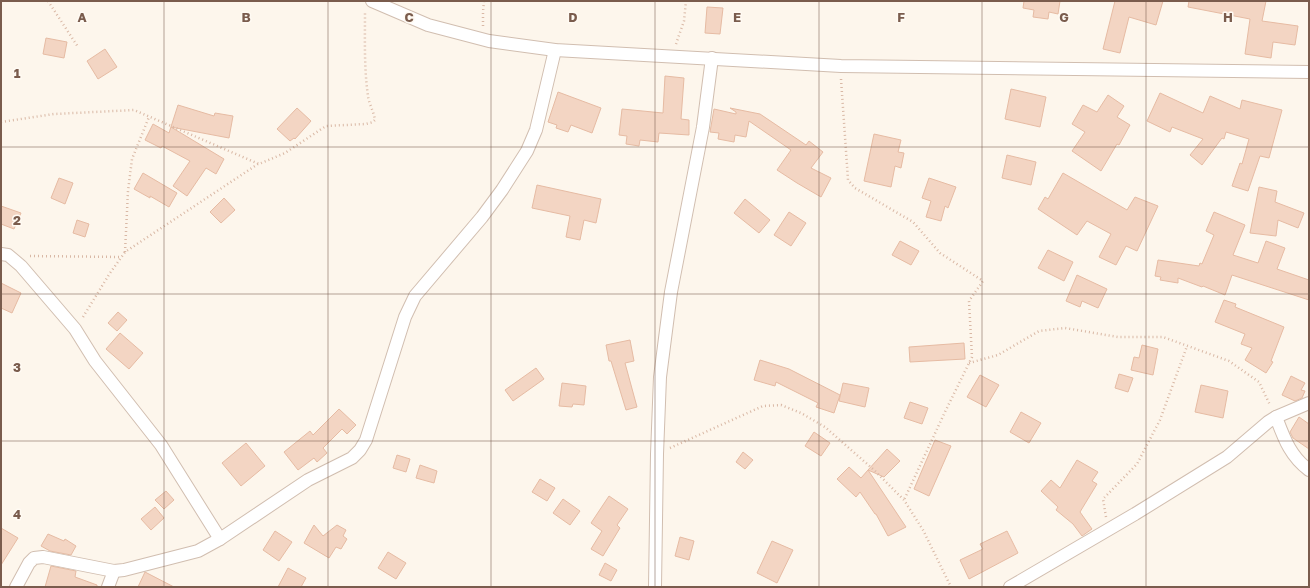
<svg xmlns="http://www.w3.org/2000/svg" width="1310" height="588" viewBox="0 0 1310 588" font-family="'Golos Text',sans-serif">
<style>
.building{fill:#f3d5c3;stroke:#e6bba3}
.lines{fill:none;stroke-linecap:round;stroke-linejoin:round}
.minor-casing{stroke:#d1beb0;stroke-width:14}
.path{stroke:#d9b8a5;stroke-width:2.5;stroke-dasharray:1 3;stroke-linecap:butt}
.minor{stroke:#fff;stroke-width:12}
.grid{fill:none;stroke:#7a5c4d;stroke-width:1;stroke-opacity:0.55}
.grid-label{font-size:13px;text-anchor:middle;font-weight:bold;fill:#7a5c4d;stroke:#fffaf3;stroke-width:3;stroke-linejoin:round;paint-order:stroke}
</style>
<rect width="100%" height="100%" fill="#fdf6ec"/>
<g class="building">
<polygon points="1024,1 1060,1 1058,14 1049,12 1048,19 1033,17 1034,10 1023,8"/>
<polygon points="1115,1 1163,1 1156,25 1129,17 1120,53 1103,49"/>
<polygon points="1189,1 1266,1 1262,21 1298,26 1295,45 1273,42 1271,58 1245,54 1250,19 1188,7"/>
<polygon points="707,7 723,8 720,34 705,33"/>
<polygon points="46,38 67,42 64,58 43,54"/>
<polygon points="105,49 117,67 98,79 87,61"/>
<polygon points="665,76 684,78 681,119 689,120 689,135 659,133 658,142 640,140 639,146 626,144 627,136 619,135 622,109 663,113"/>
<polygon points="1011,89 1046,97 1040,127 1005,119"/>
<polygon points="558,92 601,108 592,133 571,125 568,132 556,128 557,125 548,122"/>
<polygon points="1160,93 1203,113 1210,96 1240,109 1242,100 1282,110 1269,158 1260,156 1248,191 1232,186 1240,163 1242,164 1249,139 1226,132 1224,139 1222,138 1202,165 1190,155 1203,139 1172,127 1170,132 1147,121"/>
<polygon points="1108,95 1124,106 1117,117 1130,125 1119,145 1117,144 1101,171 1072,151 1085,132 1072,124 1083,105 1097,112"/>
<polygon points="178,105 214,116 215,113 233,116 229,138 171,127 224,159 216,174 206,168 187,196 173,186 190,161 162,146 161,148 145,140 153,124 169,133"/>
<polygon points="297,108 311,121 295,139 294,138 290,141 277,129"/>
<polygon points="730,108 760,114 806,145 809,141 823,152 811,168 831,178 821,197 797,183 777,170 791,150 749,121 746,137 735,135 734,142 718,139 719,133 710,132 714,109 736,114 736,112"/>
<polygon points="874,134 901,140 898,152 904,153 901,168 895,166 891,187 864,181"/>
<polygon points="1007,155 1036,162 1031,185 1002,178"/>
<polygon points="143,173 177,193 169,207 150,196 150,198 134,189"/>
<polygon points="1063,173 1127,210 1135,197 1158,206 1137,251 1126,246 1116,265 1099,257 1111,234 1087,221 1077,235 1038,209 1045,197 1048,199"/>
<polygon points="59,178 73,183 65,204 51,198"/>
<polygon points="929,178 956,187 948,208 945,206 941,221 926,217 931,201 922,198"/>
<polygon points="537,185 601,199 596,223 584,220 580,240 566,237 570,216 532,208"/>
<polygon points="1259,187 1277,191 1275,202 1304,213 1298,228 1278,220 1276,236 1250,233"/>
<polygon points="224,198 235,210 221,223 210,212"/>
<polygon points="745,199 770,220 759,233 734,213"/>
<polygon points="1,206 21,213 14,229 1,224"/>
<polygon points="789,212 806,223 791,246 774,235"/>
<polygon points="1214,212 1245,225 1233,255 1258,263 1266,241 1285,248 1277,269 1309,280 1309,300 1232,275 1225,295 1203,286 1202,287 1178,278 1178,283 1160,280 1161,277 1155,276 1158,260 1199,266 1200,263 1202,264 1214,235 1206,231"/>
<polygon points="77,220 89,224 85,237 73,233"/>
<polygon points="900,241 919,251 911,265 892,255"/>
<polygon points="1048,250 1073,262 1064,281 1038,268"/>
<polygon points="1077,275 1107,289 1098,308 1082,301 1080,307 1066,301"/>
<polygon points="1,283 21,293 12,313 1,308"/>
<polygon points="1224,300 1236,304 1235,307 1284,327 1271,361 1273,362 1266,373 1245,360 1252,348 1241,344 1245,334 1215,322"/>
<polygon points="118,312 127,320 117,331 108,323"/>
<polygon points="120,333 143,353 129,369 106,349"/>
<polygon points="630,340 634,361 625,363 637,407 626,410 611,361 609,361 606,345"/>
<polygon points="964,343 965,359 910,362 909,347"/>
<polygon points="1142,345 1158,349 1153,375 1131,370 1134,357 1139,358"/>
<polygon points="760,360 789,369 840,395 834,413 816,407 818,403 776,382 775,386 754,380"/>
<polygon points="536,368 544,379 513,401 505,390"/>
<polygon points="1119,374 1133,378 1128,392 1115,388"/>
<polygon points="980,375 999,385 986,407 967,397"/>
<polygon points="1291,376 1305,383 1301,390 1305,391 1302,398 1295,401 1282,395"/>
<polygon points="562,383 586,386 584,405 573,404 572,407 559,406"/>
<polygon points="843,383 869,388 865,407 839,401"/>
<polygon points="1201,385 1228,391 1223,418 1195,412"/>
<polygon points="910,402 928,408 922,424 904,418"/>
<polygon points="339,409 356,425 347,434 342,429 323,448 327,453 317,462 314,458 298,470 284,452 310,431 313,435"/>
<polygon points="1021,412 1041,423 1029,443 1010,432"/>
<polygon points="1299,417 1309,424 1309,449 1293,438 1290,432"/>
<polygon points="814,432 830,443 821,456 805,446"/>
<polygon points="935,440 951,446 929,496 914,489"/>
<polygon points="246,443 265,466 241,486 222,463"/>
<polygon points="887,449 900,461 884,477 868,470"/>
<polygon points="743,452 753,460 745,469 736,462"/>
<polygon points="397,455 410,459 406,472 393,468"/>
<polygon points="1077,460 1098,472 1092,481 1097,484 1080,512 1092,529 1082,536 1073,524 1056,510 1058,507 1041,491 1051,480 1060,488"/>
<polygon points="420,465 437,471 434,483 416,478"/>
<polygon points="849,467 861,478 868,470 906,527 888,536 876,514 875,514 860,492 856,497 837,479"/>
<polygon points="540,479 555,488 547,501 532,492"/>
<polygon points="166,491 174,500 164,509 155,500"/>
<polygon points="609,496 628,509 617,525 620,528 603,556 591,549 602,531 591,523"/>
<polygon points="563,499 580,511 570,525 553,513"/>
<polygon points="155,507 164,518 151,530 141,519"/>
<polygon points="314,525 323,536 337,525 346,530 343,536 347,539 341,549 336,547 329,558 304,543"/>
<polygon points="1,528 18,538 1,565"/>
<polygon points="275,531 292,542 279,561 263,550"/>
<polygon points="1007,531 1018,553 969,579 960,560 983,549 980,544"/>
<polygon points="48,534 64,541 65,539 76,546 71,555 50,551 41,546"/>
<polygon points="680,537 694,541 689,560 675,556"/>
<polygon points="772,541 793,550 777,583 757,573"/>
<polygon points="388,552 406,563 396,579 378,568"/>
<polygon points="605,563 617,570 611,581 599,575"/>
<polygon points="51,566 76,571 75,577 97,585 97,587 45,587"/>
<polygon points="288,568 306,578 301,587 278,587"/>
<polygon points="145,572 174,587 138,587"/>
</g>
<g class="lines">
<g class="minor-casing">
<g id="minor">
<polyline points="372,1 428,25 489,41 555,50 841,66 1309,72"/>
<polyline points="1,254 8,255 21,266 75,329 95,361 161,445 220,539"/>
<path d="M1276,417C1284,438 1290,456 1309,470"/>
<polyline points="16,587 29,563 34,558 43,557 114,571 124,570 198,551 220,539 308,480 352,458 360,450 366,440 405,317 415,296 482,217 502,190 527,151 536,130 555,50"/>
<polyline points="108,587 114,571"/>
<polyline points="655,587 657,454 660,377 671,292 703,127 712,58"/>
<polyline points="1010,587 1135,514 1227,457 1268,422 1276,417 1309,403"/>
</g>
</g>
<g class="path">
<polyline points="48,1 78,47"/>
<polyline points="483,26 483,12 484,1"/>
<polyline points="676,44 684,21 686,1"/>
<polyline points="841,79 848,180 855,188 913,222 940,253 983,281 969,301 972,357 944,414 904,500"/>
<path d="M1,122L54,114L134,110L259,164L285,153L326,126L366,124L373,122L375,120C374,112 369,104 368,96C364,68 365,40 365,12"/>
<polyline points="125,252 128,191 132,159 149,117"/>
<polyline points="30,256 122,257"/>
<polyline points="83,317 110,273 125,252 258,164"/>
<polyline points="969,363 998,355 1039,331 1065,328 1118,337 1163,337 1229,361 1259,382 1270,405"/>
<polyline points="670,448 763,406 781,405 801,413 825,427 874,470 904,500 923,530 951,587"/>
<polyline points="1106,517 1103,499 1137,464 1160,420 1187,346"/>
</g>
<use href="#minor" class="minor"/>
</g>
<path class="grid" d="M164,1V587M328,1V587M491,1V587M655,1V587M819,1V587M982,1V587M1146,1V587M1,147H1309M1,294H1309M1,441H1309"/>
<g class="grid-label">
<text x="82" y="22">A</text>
<text x="246" y="22">B</text>
<text x="409" y="22">C</text>
<text x="573" y="22">D</text>
<text x="737" y="22">E</text>
<text x="901" y="22">F</text>
<text x="1064" y="22">G</text>
<text x="1228" y="22">H</text>
<text x="17" y="78">1</text>
<text x="17" y="225">2</text>
<text x="17" y="372">3</text>
<text x="17" y="519">4</text>
</g>
<rect width="1310" height="588" fill="none" stroke="#7a5c4d" stroke-width="4"/>
</svg>
